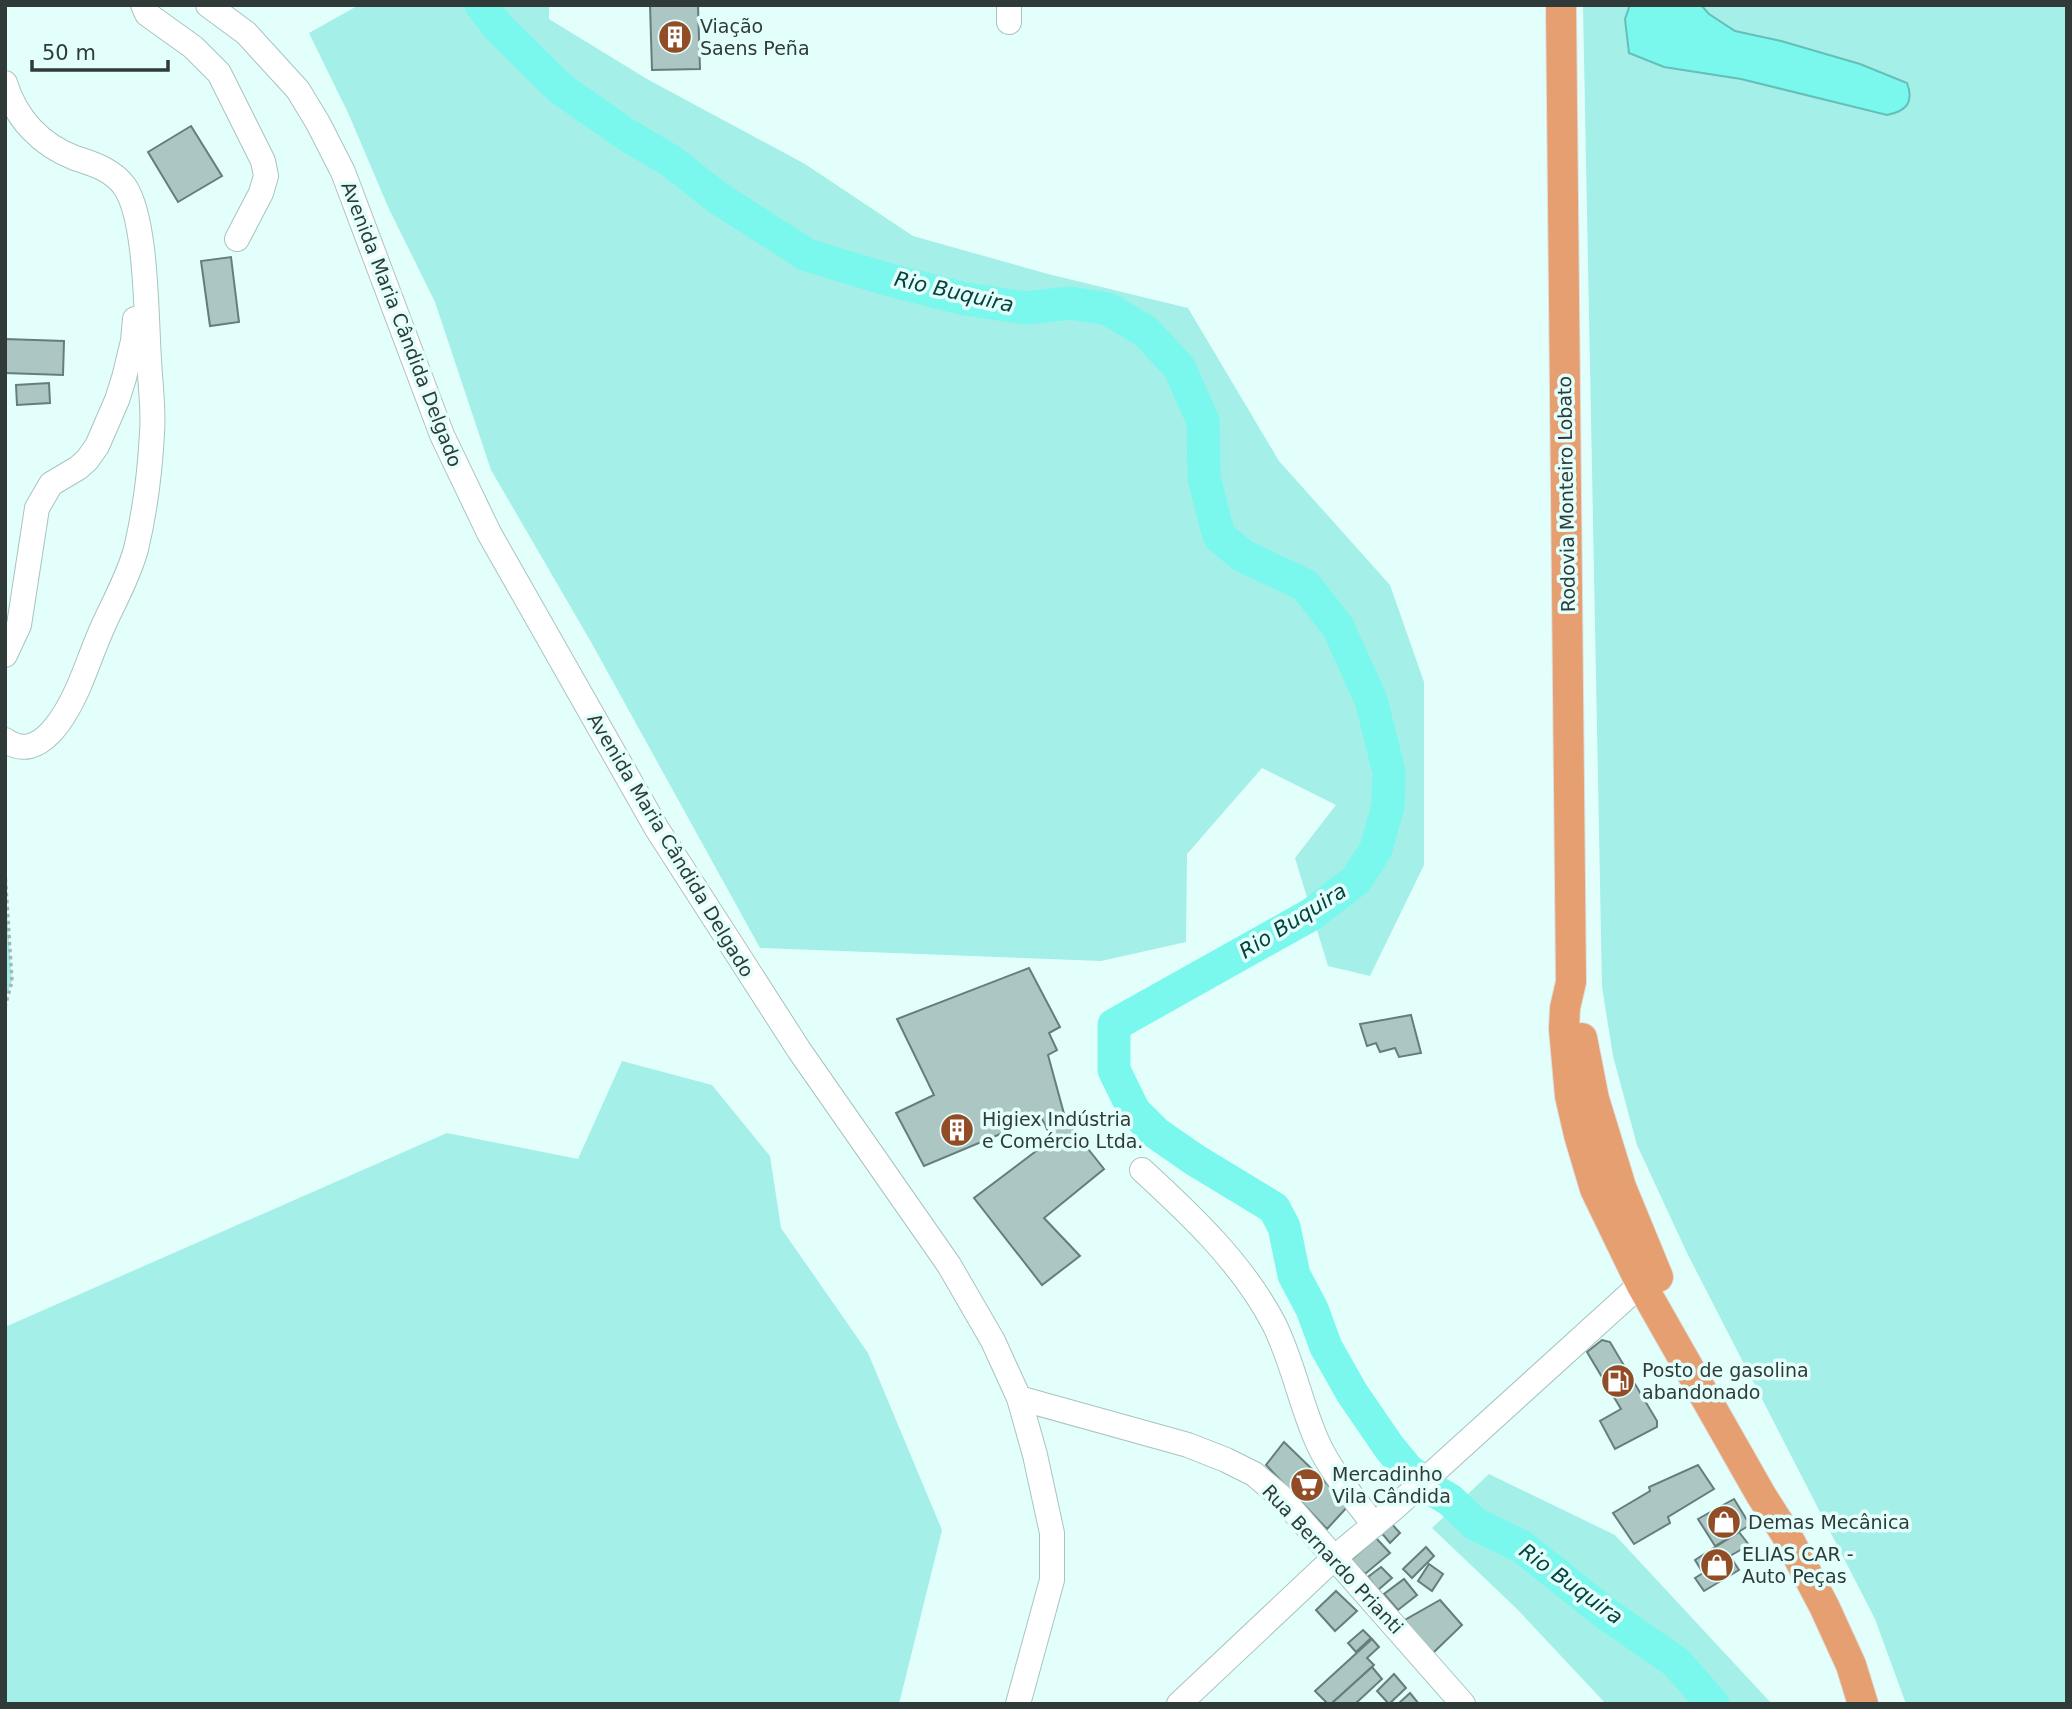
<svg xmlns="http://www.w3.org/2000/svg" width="2072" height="1709" viewBox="0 0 2072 1709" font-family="'DejaVu Sans',sans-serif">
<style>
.green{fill:#a4efe7}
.water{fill:#7af8ee;stroke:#64bfb8;stroke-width:2}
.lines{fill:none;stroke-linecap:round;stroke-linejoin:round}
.river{stroke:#7af8ee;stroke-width:33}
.building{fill:#acc6c3;stroke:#657e7c;stroke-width:2}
.minor-casing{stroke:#a9c3c0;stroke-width:26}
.major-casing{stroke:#dee0df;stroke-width:32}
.path{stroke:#a3b9b7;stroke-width:3.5;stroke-dasharray:3.5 3.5;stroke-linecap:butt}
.minor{stroke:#fff;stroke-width:24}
.major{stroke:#e59f71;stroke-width:30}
.labels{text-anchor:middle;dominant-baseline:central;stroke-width:7;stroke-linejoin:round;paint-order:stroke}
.poi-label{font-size:19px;fill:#303b39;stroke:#e3fffc;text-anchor:start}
.street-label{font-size:19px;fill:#303b39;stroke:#e3fffc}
.water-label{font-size:21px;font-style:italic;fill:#06433f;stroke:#e3fffc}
</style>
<rect width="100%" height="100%" fill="#e3fffc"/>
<g class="green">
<polygon points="359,5 549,5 549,19 647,79 805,164 913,236 1048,274 1188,308 1279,461 1390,585 1424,682 1424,865 1370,976 1328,966 1295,858 1336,805 1262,768 1187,854 1186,942 1101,961 760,948 591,642 491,470 435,302 389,209 349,115 309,33"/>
<polygon points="1583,5 2067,5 2067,1704 1906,1704 1875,1619 1687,1253 1637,1145 1613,1056 1602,987"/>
<polygon points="5,888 12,981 5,999"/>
<polygon points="622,1061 712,1085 770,1156 781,1228 868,1353 942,1530 899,1704 5,1704 5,1327 447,1133 578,1159"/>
<polygon points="1489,1474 1615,1535 1772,1704 1606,1704 1517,1609 1432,1528"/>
</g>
<path class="water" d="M1630,5H1701L1709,14L1735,31L1781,41L1860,64L1907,83C1914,102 1907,111 1887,115L1741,79L1664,67L1629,53L1625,19Z"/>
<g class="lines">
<polyline class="river" points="481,5 498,27 561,89 627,135 671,161 718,198 807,255 886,279 965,299 1026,308 1070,303 1108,309 1145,331 1179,367 1203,421 1204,478 1219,536 1243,556 1305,585 1338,627 1371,700 1389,772 1388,806 1376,849 1356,880 1312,914 1114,1025 1114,1070 1134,1111 1156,1133 1195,1160 1274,1208 1284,1227 1294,1275 1312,1309 1326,1347 1352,1393 1389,1447 1407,1469 1433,1490 1450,1500 1475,1524 1521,1546 1605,1613 1676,1662 1713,1704"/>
</g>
<g class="building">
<polygon points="650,5 698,5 700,69 652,70"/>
<polygon points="191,126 222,176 178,202 148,152"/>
<polygon points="231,257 239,322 210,326 201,261"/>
<polygon points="5,339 64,341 63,375 5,373"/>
<polygon points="49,383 50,403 17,405 16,385"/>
<polygon points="1029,968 1060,1027 1049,1033 1057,1050 1048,1055 1066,1121 1104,1169 1044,1218 1080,1256 1042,1285 974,1198 1052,1139 1041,1117 924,1166 896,1113 934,1095 897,1019"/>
<polygon points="1411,1015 1421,1053 1399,1057 1395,1048 1380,1052 1376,1043 1367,1046 1360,1024"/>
<polygon points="1602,1340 1610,1342 1657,1421 1657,1427 1615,1449 1600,1421 1621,1409 1587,1352"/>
<polygon points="1284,1442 1349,1505 1327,1529 1266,1465"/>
<polygon points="1698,1465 1714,1489 1668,1517 1670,1523 1634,1544 1613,1513 1650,1491 1649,1487"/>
<polygon points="1734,1499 1750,1525 1715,1546 1698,1519"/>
<polygon points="1390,1522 1400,1533 1390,1543 1380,1531"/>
<polygon points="1739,1532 1749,1545 1730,1556 1739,1570 1704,1591 1695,1578 1703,1573 1695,1560"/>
<polygon points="1376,1538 1390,1553 1365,1574 1351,1560"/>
<polygon points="1426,1547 1434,1556 1412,1578 1403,1569"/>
<polygon points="1429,1564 1443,1574 1432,1591 1418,1581"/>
<polygon points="1381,1567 1392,1578 1378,1590 1368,1577"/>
<polygon points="1404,1579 1417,1595 1398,1610 1384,1594"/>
<polygon points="1336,1591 1357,1611 1335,1631 1316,1610"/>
<polygon points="1440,1600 1462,1625 1433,1653 1403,1621"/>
<polygon points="1363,1630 1371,1638 1356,1652 1348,1643"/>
<polygon points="1372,1639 1379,1647 1367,1658 1374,1665 1331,1704 1328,1704 1315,1691"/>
<polygon points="1372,1667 1382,1679 1355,1704 1331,1704"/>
<polygon points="1394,1674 1406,1688 1389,1704 1377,1691"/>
<polygon points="1410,1693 1419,1704 1398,1704"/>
</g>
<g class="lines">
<g class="minor-casing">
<g id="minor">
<polyline points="143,5 147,14 193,47 219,73 263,161 266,176 261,193 237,239"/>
<polyline points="208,5 246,33 298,90 318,123 343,172 442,435 489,533 657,829 799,1050 949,1265 993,1341 1019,1398 1035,1455 1052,1533 1052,1580 1018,1704"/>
<polyline points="1009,22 1009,5"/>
<path d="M5,83C16,119 41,145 75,158C94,164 113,170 125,187C147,220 146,317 149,359C150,383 154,409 152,433C150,472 145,511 136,549C129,575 116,598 105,622C95,643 88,665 79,686C68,711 40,766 5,740"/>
<polyline points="5,655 19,625 37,508 51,484 78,468 87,460 97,446 117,400 124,378 133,341 135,319"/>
<path d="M1142,1170C1191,1215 1243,1264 1274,1324C1293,1362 1300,1403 1317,1441C1330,1471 1354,1498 1374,1525"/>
<polyline points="1019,1398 1188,1445 1226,1460 1254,1474 1280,1496 1463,1704"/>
<polyline points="1179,1704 1334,1558 1393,1509 1641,1284 1656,1274"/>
</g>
</g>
<g class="major-casing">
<g id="major">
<polyline points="1561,5 1571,982 1565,1008 1564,1029 1570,1096 1579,1135 1595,1189 1641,1284 1761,1495 1787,1536 1824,1606 1851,1665 1863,1704"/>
<polyline points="1582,1038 1594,1099 1621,1187 1658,1277"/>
</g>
</g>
<polyline class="path" points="5,872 12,981 5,1007"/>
<use href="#minor" class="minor"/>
<use href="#major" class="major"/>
</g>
<defs>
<g id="building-disc" transform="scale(1.75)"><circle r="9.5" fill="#924c26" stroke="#e3fffc"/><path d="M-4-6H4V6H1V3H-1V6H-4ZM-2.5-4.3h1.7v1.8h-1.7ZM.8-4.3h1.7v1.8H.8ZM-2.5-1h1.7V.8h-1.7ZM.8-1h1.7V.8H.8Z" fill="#fff"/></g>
<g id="fuel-disc" transform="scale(1.75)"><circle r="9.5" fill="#924c26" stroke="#e3fffc"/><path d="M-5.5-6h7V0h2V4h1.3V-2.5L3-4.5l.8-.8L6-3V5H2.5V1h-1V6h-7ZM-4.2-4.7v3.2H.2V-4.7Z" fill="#fff"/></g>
<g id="supermarket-disc" transform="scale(1.75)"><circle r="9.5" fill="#924c26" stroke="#e3fffc"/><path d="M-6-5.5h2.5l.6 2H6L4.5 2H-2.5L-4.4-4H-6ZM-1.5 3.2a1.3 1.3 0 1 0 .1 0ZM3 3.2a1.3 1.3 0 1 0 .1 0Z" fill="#fff"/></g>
<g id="shop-disc" transform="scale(1.75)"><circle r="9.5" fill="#924c26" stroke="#e3fffc"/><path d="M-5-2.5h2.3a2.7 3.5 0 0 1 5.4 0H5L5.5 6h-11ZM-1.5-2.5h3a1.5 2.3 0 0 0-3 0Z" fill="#fff"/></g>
</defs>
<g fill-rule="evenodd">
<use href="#building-disc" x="675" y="37"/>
<use href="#building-disc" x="957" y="1130"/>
<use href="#fuel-disc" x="1618" y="1381"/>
<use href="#supermarket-disc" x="1307" y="1485"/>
<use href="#shop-disc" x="1724" y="1522"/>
<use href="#shop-disc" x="1717" y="1565"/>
</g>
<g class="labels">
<g class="poi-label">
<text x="700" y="26">Viação<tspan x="700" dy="22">Saens Peña</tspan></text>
<text x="982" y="1119">Higiex Indústria<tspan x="982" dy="22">e Comércio Ltda.</tspan></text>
<text x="1642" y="1370">Posto de gasolina<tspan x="1642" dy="22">abandonado</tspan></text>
<text x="1332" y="1474">Mercadinho<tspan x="1332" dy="22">Vila Cândida</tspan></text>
<text x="1748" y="1522">Demas Mecânica</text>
<text x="1742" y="1554">ELIAS CAR -<tspan x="1742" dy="22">Auto Peças</tspan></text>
</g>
<g class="street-label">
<text transform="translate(402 324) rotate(69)">Avenida Maria Cândida Delgado</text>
<text transform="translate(1566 494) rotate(-91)">Rodovia Monteiro Lobato</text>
<text transform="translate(671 845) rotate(59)">Avenida Maria Cândida Delgado</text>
<text transform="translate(1333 1559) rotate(47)">Rua Bernardo Prianti</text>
</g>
<g class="water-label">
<text transform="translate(954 292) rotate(13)">Rio Buquira</text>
<text transform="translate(1293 921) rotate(-32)">Rio Buquira</text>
<text transform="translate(1571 1584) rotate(36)">Rio Buquira</text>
</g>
</g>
<rect width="2072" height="1709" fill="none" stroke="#303b39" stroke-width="14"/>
<path d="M32 60v10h136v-10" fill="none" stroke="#303b39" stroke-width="3.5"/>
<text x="42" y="60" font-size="21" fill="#303b39" stroke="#e3fffc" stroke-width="5" paint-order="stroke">50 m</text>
</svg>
